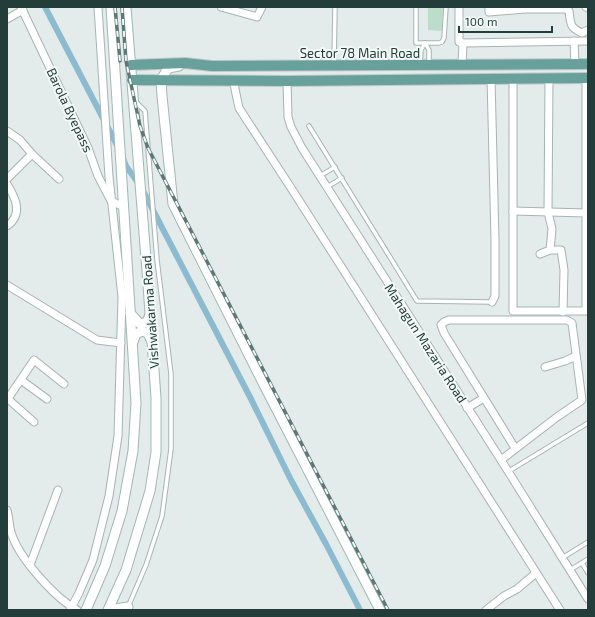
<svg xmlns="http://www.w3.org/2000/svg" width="595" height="617" viewBox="0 0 595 617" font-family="'Exo 2',sans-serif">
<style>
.green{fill:#bcddca}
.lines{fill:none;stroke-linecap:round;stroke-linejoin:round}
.canal{stroke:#8cbbd0;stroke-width:6}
.lane-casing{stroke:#a6b4b2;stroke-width:5.5}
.street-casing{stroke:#a6b4b2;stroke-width:9}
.secondary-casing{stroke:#a1b8b3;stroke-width:11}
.primary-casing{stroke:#c1c9c8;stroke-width:12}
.lane{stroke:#fff;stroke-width:3.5}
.street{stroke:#fff;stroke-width:7}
.secondary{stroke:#fff;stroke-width:9}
.primary{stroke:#68a19b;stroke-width:10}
.rail-casing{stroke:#5d7976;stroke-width:3.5}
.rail{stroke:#f3f9f7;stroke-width:2;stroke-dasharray:6;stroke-linecap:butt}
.labels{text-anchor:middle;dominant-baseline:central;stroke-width:4;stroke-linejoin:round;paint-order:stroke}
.street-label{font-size:13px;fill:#233d3a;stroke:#f3f9f7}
</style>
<rect width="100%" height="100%" fill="#e3ecea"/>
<polygon class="green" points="428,7 443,7 442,31 428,30"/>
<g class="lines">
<g class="canal">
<polyline points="45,7 118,147"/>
<polyline points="123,158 126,166 141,187 250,397 291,480 326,544 360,610"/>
</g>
<g class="lane-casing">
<g id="lane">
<polyline points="416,7 416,43 439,43 442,42 444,38 446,7"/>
<polyline points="334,64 335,7"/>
<polyline points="420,65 421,50 425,43 429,50 429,64"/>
<polyline points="309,126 417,301 492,302"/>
<polyline points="320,176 335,167"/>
<polyline points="327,187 342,178"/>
<polyline points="509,471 588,423"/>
<polyline points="562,558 588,542"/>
<polyline points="582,563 588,573"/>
<polyline points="570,570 588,559"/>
<polyline points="128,607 146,565 162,516 171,449 171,374 157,260 145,111 135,101"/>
</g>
</g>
<g class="street-casing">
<g id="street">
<polyline points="21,7 88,148 98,176 111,201 124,207"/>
<polyline points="221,7 257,17 262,7"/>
<polyline points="459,7 459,42 463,43 588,41"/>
<polyline points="489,7 489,12 525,9 525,7"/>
<polyline points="586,7 588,8"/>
<path d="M525,9H566L569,11C571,24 569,27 582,33L588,30"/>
<polyline points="7,19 23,10"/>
<polyline points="574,41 575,64"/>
<polyline points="462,65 463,43"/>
<polyline points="491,78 495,240 495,296 492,302"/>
<polyline points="513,78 513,311 586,311 586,78"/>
<polyline points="549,78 548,212 552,229 550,250 561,250 564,270 563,312"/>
<polyline points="234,80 235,89 239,108 293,191 560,610"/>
<polyline points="287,81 288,117 291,127 302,148 501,460 588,599"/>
<polyline points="7,131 20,140 32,154 59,179"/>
<polyline points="7,179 32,154"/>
<path d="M7,184C15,197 24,214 7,226"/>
<polyline points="513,211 586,213"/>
<polyline points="540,254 550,250"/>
<polyline points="7,285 97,340 121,343"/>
<polyline points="545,367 565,361 576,356"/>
<polyline points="21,380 47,399"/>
<polyline points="8,399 34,422"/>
<polyline points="7,400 34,360 64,384"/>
<polyline points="467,408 484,398"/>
<polyline points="501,460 557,417 582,400 572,323 567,320 449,320 444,322 441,325 444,333 515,448"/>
<path d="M7,510C9,517 9,525 11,532C18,557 54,597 77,610"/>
<polyline points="30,565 58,490"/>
<polyline points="70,610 79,593 93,560 109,496 118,436 122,297 109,177 98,7"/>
<polyline points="486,610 504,596 517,589 536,573"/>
</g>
</g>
<g class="secondary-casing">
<g id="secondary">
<polyline points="179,66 168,68 161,80 162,96 173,204 262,381 380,610"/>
<polyline points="130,313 140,324 147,322 150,315"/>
<polyline points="133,342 136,334 142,331 148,333 151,340"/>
<polyline points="86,610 105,566 122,511 133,451 136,403 111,7"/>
<polyline points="108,610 126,570 150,491 156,452 156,398 147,271 126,7"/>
<polyline points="109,610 128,607"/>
</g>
</g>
<g class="primary-casing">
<g id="primary">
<polyline points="131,65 185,63 212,66 588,64"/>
<polyline points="132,80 287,81 588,78"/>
</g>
</g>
<use href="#lane" class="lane"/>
<use href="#street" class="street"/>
<use href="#secondary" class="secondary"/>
<use href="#primary" class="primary"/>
<g class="rail-casing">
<g id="rail">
<polyline points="115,7 120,61"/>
<polyline points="122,7 126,61 140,126 148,148 388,610"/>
</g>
</g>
<use href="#rail" class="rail"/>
</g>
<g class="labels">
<g class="street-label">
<text x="360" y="53">Sector 78 Main Road</text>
<text transform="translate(70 110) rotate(65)">Barola Byepass</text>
<text transform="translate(150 312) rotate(-94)">Vishwakarma Road</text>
<text transform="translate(426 343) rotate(57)">Mahagun Mazaria Road</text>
</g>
</g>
<rect width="595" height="617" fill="none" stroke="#233d3a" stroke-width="16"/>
<path d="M459 26v6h93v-6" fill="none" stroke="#233d3a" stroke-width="2"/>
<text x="465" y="26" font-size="12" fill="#233d3a" stroke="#f3f9f7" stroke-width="3" paint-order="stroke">100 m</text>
</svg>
